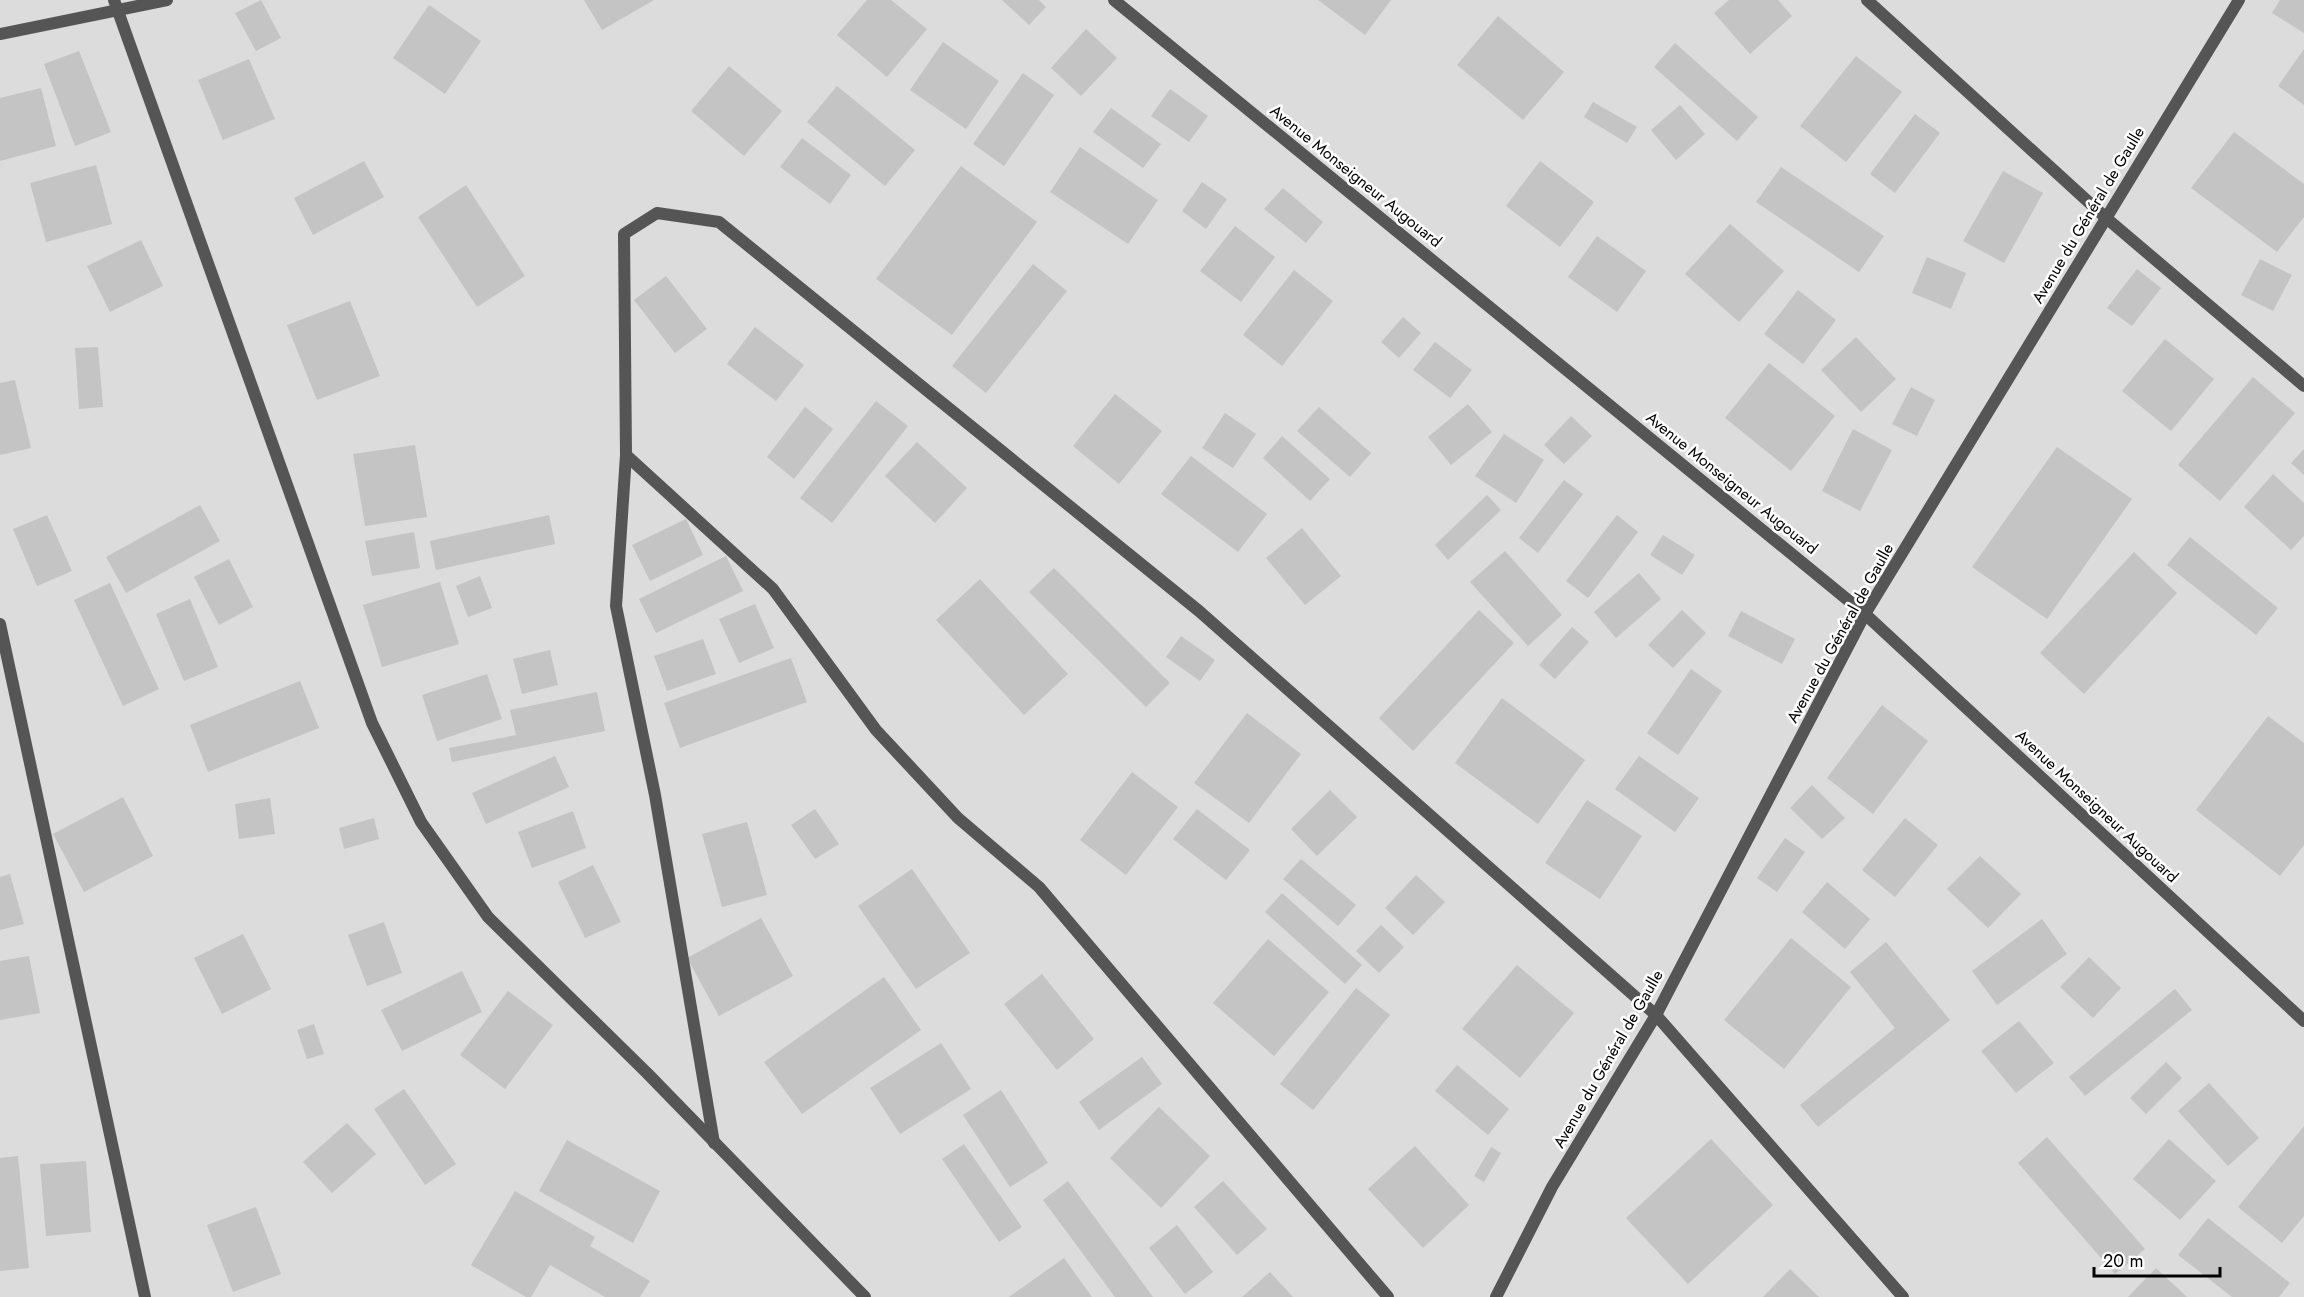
<svg xmlns="http://www.w3.org/2000/svg" width="2304" height="1297" viewBox="0 0 2304 1297" font-family="Jost,sans-serif">
<style>
.green{fill:#dcdcdc}
.building{fill:#c4c4c4}
.lines{fill:none;stroke-linecap:round;stroke-linejoin:round}
.minor{stroke:#555;stroke-width:12}
.labels{text-anchor:middle;dominant-baseline:central;stroke-width:5;stroke-linejoin:round;paint-order:stroke}
.street-label{font-size:16px;fill:#000;stroke:#fff}
</style>
<rect width="100%" height="100%" fill="#fff"/>
<rect class="green" x="0" y="0" width="2304" height="1297"/>
<g class="building">
<polygon points="261,0 281,38 256,51 235,13"/>
<polygon points="584,0 654,0 602,30"/>
<polygon points="867,0 891,0 927,29 887,77 837,35"/>
<polygon points="1002,0 1039,0 1046,7 1029,25"/>
<polygon points="1318,0 1391,0 1365,35"/>
<polygon points="1729,0 1778,0 1792,16 1750,54 1714,13"/>
<polygon points="2280,0 2304,0 2304,33 2272,13"/>
<polygon points="429,5 481,41 445,94 393,58"/>
<polygon points="1498,16 1564,72 1523,120 1457,65"/>
<polygon points="1086,29 1117,58 1081,96 1051,68"/>
<polygon points="943,42 999,81 966,129 910,90"/>
<polygon points="1675,43 1758,117 1737,141 1654,67"/>
<polygon points="2304,49 2304,105 2278,86"/>
<polygon points="79,51 111,132 75,146 44,64"/>
<polygon points="1856,56 1902,92 1846,162 1800,126"/>
<polygon points="249,59 275,119 223,140 198,80"/>
<polygon points="729,66 782,111 744,156 691,111"/>
<polygon points="1023,73 1054,95 1004,166 973,144"/>
<polygon points="837,86 915,150 885,186 807,122"/>
<polygon points="41,88 56,146 0,161 0,98"/>
<polygon points="1170,89 1208,116 1189,142 1151,116"/>
<polygon points="1593,102 1637,127 1627,143 1584,117"/>
<polygon points="1680,105 1705,134 1676,160 1651,130"/>
<polygon points="1111,108 1161,144 1143,168 1093,132"/>
<polygon points="1915,114 1940,133 1895,193 1870,174"/>
<polygon points="2234,132 2304,184 2304,217 2277,252 2191,188"/>
<polygon points="802,138 851,175 830,204 780,167"/>
<polygon points="1080,147 1158,200 1128,244 1050,192"/>
<polygon points="364,161 384,197 313,235 294,198"/>
<polygon points="1540,161 1594,202 1560,247 1506,206"/>
<polygon points="96,165 112,224 46,242 30,183"/>
<polygon points="961,166 1037,222 952,335 876,279"/>
<polygon points="1781,167 1884,236 1859,272 1756,202"/>
<polygon points="2003,171 2043,193 2004,263 1963,241"/>
<polygon points="1202,182 1227,199 1206,229 1182,211"/>
<polygon points="466,185 525,276 477,307 418,217"/>
<polygon points="1283,188 1323,222 1306,243 1264,209"/>
<polygon points="1730,224 1784,271 1739,322 1685,274"/>
<polygon points="1235,226 1275,257 1241,302 1200,271"/>
<polygon points="1597,236 1646,271 1617,312 1568,277"/>
<polygon points="141,240 163,286 110,312 87,266"/>
<polygon points="1927,257 1966,273 1951,309 1912,293"/>
<polygon points="2260,259 2292,275 2273,311 2241,295"/>
<polygon points="1033,264 1067,291 986,393 952,366"/>
<polygon points="2137,269 2161,288 2132,326 2107,308"/>
<polygon points="1294,270 1333,301 1282,366 1243,335"/>
<polygon points="666,276 707,329 675,353 634,300"/>
<polygon points="1798,290 1836,320 1803,364 1764,334"/>
<polygon points="350,301 380,376 317,400 287,325"/>
<polygon points="1403,317 1421,333 1399,358 1381,342"/>
<polygon points="755,327 804,365 776,401 727,364"/>
<polygon points="1856,337 1896,379 1861,412 1821,370"/>
<polygon points="2165,339 2214,379 2171,431 2122,391"/>
<polygon points="1435,342 1472,370 1450,398 1413,370"/>
<polygon points="98,347 103,407 79,409 75,348"/>
<polygon points="1769,363 1835,416 1791,471 1725,418"/>
<polygon points="2253,377 2295,413 2220,501 2178,465"/>
<polygon points="15,380 31,448 0,455 0,383"/>
<polygon points="1911,387 1935,400 1917,436 1892,424"/>
<polygon points="1115,394 1162,431 1119,484 1073,446"/>
<polygon points="876,401 908,426 832,523 800,498"/>
<polygon points="1468,404 1492,432 1451,465 1428,437"/>
<polygon points="805,407 833,429 794,479 767,457"/>
<polygon points="1319,407 1371,453 1350,477 1297,431"/>
<polygon points="1225,413 1256,434 1233,468 1202,448"/>
<polygon points="1571,416 1592,436 1564,464 1544,445"/>
<polygon points="1853,429 1892,450 1860,511 1822,491"/>
<polygon points="1504,434 1544,460 1516,503 1475,476"/>
<polygon points="1282,436 1330,479 1310,501 1263,458"/>
<polygon points="917,442 967,488 935,523 885,476"/>
<polygon points="415,445 427,517 365,526 353,454"/>
<polygon points="2057,447 2132,499 2047,619 1972,567"/>
<polygon points="2304,449 2304,475 2291,463"/>
<polygon points="1191,456 1267,514 1238,552 1161,494"/>
<polygon points="2273,474 2304,503 2304,536 2291,550 2244,507"/>
<polygon points="1564,480 1583,494 1538,553 1519,538"/>
<polygon points="1487,495 1501,510 1448,560 1435,545"/>
<polygon points="200,505 220,541 126,593 106,557"/>
<polygon points="47,515 72,571 37,586 13,529"/>
<polygon points="549,515 555,544 436,570 430,541"/>
<polygon points="1617,515 1638,532 1588,598 1566,581"/>
<polygon points="686,519 703,555 650,581 632,545"/>
<polygon points="1302,528 1341,576 1305,605 1266,558"/>
<polygon points="414,532 420,568 372,576 365,541"/>
<polygon points="1663,535 1695,555 1682,575 1650,555"/>
<polygon points="2190,537 2278,608 2256,635 2167,565"/>
<polygon points="1505,551 1562,615 1528,646 1470,582"/>
<polygon points="2134,552 2177,593 2084,694 2040,653"/>
<polygon points="726,556 743,591 656,633 639,599"/>
<polygon points="229,559 253,607 219,625 194,577"/>
<polygon points="1054,568 1170,683 1146,707 1029,592"/>
<polygon points="1639,573 1661,599 1616,638 1594,612"/>
<polygon points="480,576 492,608 468,617 456,586"/>
<polygon points="980,579 1068,674 1024,715 936,620"/>
<polygon points="440,582 459,644 382,667 363,605"/>
<polygon points="110,583 159,689 123,706 74,600"/>
<polygon points="190,599 218,667 184,681 156,614"/>
<polygon points="755,604 774,648 739,663 719,619"/>
<polygon points="1479,610 1514,643 1413,751 1379,718"/>
<polygon points="1682,610 1706,633 1673,668 1648,645"/>
<polygon points="1741,611 1795,639 1782,664 1728,636"/>
<polygon points="1572,627 1589,642 1555,679 1539,665"/>
<polygon points="1181,636 1215,660 1200,681 1166,657"/>
<polygon points="703,639 716,674 667,691 654,656"/>
<polygon points="550,650 558,685 522,694 513,659"/>
<polygon points="791,658 807,702 680,748 664,703"/>
<polygon points="1691,669 1722,691 1678,755 1647,733"/>
<polygon points="487,674 502,719 437,741 422,695"/>
<polygon points="300,681 319,728 208,772 190,725"/>
<polygon points="597,692 605,731 452,762 449,748 516,735 510,710"/>
<polygon points="1502,698 1585,760 1538,824 1455,763"/>
<polygon points="1882,705 1928,741 1873,814 1827,778"/>
<polygon points="1247,713 1301,754 1249,823 1194,783"/>
<polygon points="2268,716 2304,743 2304,845 2280,876 2196,810"/>
<polygon points="555,756 569,787 486,824 472,793"/>
<polygon points="1639,756 1699,798 1675,832 1615,789"/>
<polygon points="1132,772 1178,807 1126,875 1080,840"/>
<polygon points="1812,785 1845,818 1822,839 1790,808"/>
<polygon points="1330,790 1357,817 1317,856 1291,829"/>
<polygon points="123,797 153,856 84,892 53,834"/>
<polygon points="270,798 275,834 239,839 235,804"/>
<polygon points="1587,800 1642,836 1600,899 1545,863"/>
<polygon points="815,809 839,844 815,859 791,825"/>
<polygon points="1197,809 1250,850 1226,880 1173,839"/>
<polygon points="573,811 586,848 532,868 518,832"/>
<polygon points="374,818 379,839 344,849 339,828"/>
<polygon points="1905,818 1938,845 1895,897 1862,870"/>
<polygon points="747,822 767,895 722,907 702,834"/>
<polygon points="1785,838 1805,852 1777,892 1757,878"/>
<polygon points="1980,856 2021,894 1988,928 1947,889"/>
<polygon points="1301,859 1356,905 1338,926 1283,879"/>
<polygon points="593,865 621,922 585,938 558,882"/>
<polygon points="912,869 970,953 916,989 858,906"/>
<polygon points="10,874 24,924 0,930 0,877"/>
<polygon points="1416,875 1445,902 1413,935 1385,908"/>
<polygon points="1827,882 1870,919 1845,949 1802,912"/>
<polygon points="1282,893 1362,965 1345,984 1265,912"/>
<polygon points="761,918 793,976 719,1016 687,958"/>
<polygon points="2042,919 2067,954 1997,1005 1972,971"/>
<polygon points="384,922 402,973 367,986 348,935"/>
<polygon points="1381,925 1404,947 1379,973 1356,951"/>
<polygon points="243,934 271,989 222,1014 194,958"/>
<polygon points="1791,938 1851,987 1784,1069 1724,1020"/>
<polygon points="1268,939 1329,992 1274,1056 1213,1003"/>
<polygon points="1886,942 1950,1020 1818,1127 1800,1105 1895,1028 1850,972"/>
<polygon points="29,956 40,1013 0,1020 0,961"/>
<polygon points="2089,957 2121,988 2093,1018 2060,987"/>
<polygon points="1517,965 1574,1013 1520,1078 1462,1029"/>
<polygon points="462,971 482,1012 402,1051 381,1010"/>
<polygon points="1042,974 1094,1039 1057,1070 1004,1004"/>
<polygon points="884,977 921,1030 802,1114 764,1062"/>
<polygon points="1356,988 1390,1015 1313,1110 1280,1084"/>
<polygon points="2175,989 2192,1010 2085,1096 2069,1077"/>
<polygon points="508,991 553,1025 505,1089 460,1055"/>
<polygon points="2019,1021 2054,1063 2016,1093 1981,1051"/>
<polygon points="314,1024 324,1054 307,1059 297,1030"/>
<polygon points="941,1043 971,1089 900,1134 870,1088"/>
<polygon points="1142,1057 1162,1084 1099,1130 1079,1102"/>
<polygon points="2166,1062 2182,1078 2146,1114 2130,1098"/>
<polygon points="1457,1065 1509,1109 1488,1135 1435,1091"/>
<polygon points="2209,1083 2259,1138 2228,1166 2178,1111"/>
<polygon points="404,1089 456,1164 425,1185 374,1109"/>
<polygon points="1001,1090 1048,1163 1010,1187 963,1115"/>
<polygon points="1159,1107 1210,1156 1161,1208 1110,1158"/>
<polygon points="347,1123 376,1154 332,1193 303,1162"/>
<polygon points="2304,1126 2304,1216 2282,1243 2238,1207"/>
<polygon points="2047,1137 2145,1249 2115,1274 2018,1163"/>
<polygon points="1711,1139 1773,1205 1688,1284 1626,1218"/>
<polygon points="2169,1139 2216,1181 2180,1220 2133,1179"/>
<polygon points="567,1140 660,1191 633,1243 539,1191"/>
<polygon points="964,1144 1022,1227 999,1242 942,1159"/>
<polygon points="1415,1146 1469,1205 1423,1248 1368,1189"/>
<polygon points="1491,1147 1501,1153 1484,1182 1474,1176"/>
<polygon points="18,1156 29,1268 0,1271 0,1158"/>
<polygon points="86,1161 91,1232 46,1236 40,1164"/>
<polygon points="1068,1181 1153,1297 1115,1297 1043,1200"/>
<polygon points="1223,1181 1267,1229 1237,1255 1194,1207"/>
<polygon points="515,1191 595,1237 590,1246 650,1281 640,1297 605,1297 550,1265 531,1297 526,1297 471,1265"/>
<polygon points="256,1207 281,1274 233,1292 207,1225"/>
<polygon points="2208,1218 2290,1283 2279,1297 2232,1297 2178,1255"/>
<polygon points="1177,1225 1213,1272 1185,1294 1149,1248"/>
<polygon points="1064,1258 1092,1297 1009,1297"/>
<polygon points="2156,1268 2187,1297 2128,1297"/>
<polygon points="1790,1269 1819,1297 1763,1297"/>
<polygon points="1270,1272 1293,1297 1242,1297"/>
</g>
<g class="lines">
<g class="minor">
<polyline points="114,0 372,723 421,822 488,917 647,1073 865,1297"/>
<polyline points="1114,0 1865,614 2304,1021"/>
<polyline points="1867,0 2105,217 2304,386"/>
<polyline points="0,34 167,0"/>
<polyline points="626,455 773,589 876,730 958,818 1039,887 1388,1297"/>
<polyline points="0,624 145,1297"/>
<polyline points="714,1143 655,795 616,606 626,455 624,234 657,213 719,222 1199,611 1656,1015 1903,1297"/>
<polyline points="1496,1297 1552,1187 1656,1015 1865,614 2239,0"/>
</g>
</g>
<g class="labels">
<g class="street-label">
<text transform="translate(1356 176) rotate(39)">Avenue Monseigneur Augouard</text>
<text transform="translate(2088 215) rotate(-59)">Avenue du Général de Gaulle</text>
<text transform="translate(1732 483) rotate(39)">Avenue Monseigneur Augouard</text>
<text transform="translate(1840 633) rotate(-61)">Avenue du Général de Gaulle</text>
<text transform="translate(2097 806) rotate(43)">Avenue Monseigneur Augouard</text>
<text transform="translate(1608 1059) rotate(-60)">Avenue du Général de Gaulle</text>
</g>
</g>
<path d="M2094 1267v9h126v-9" fill="none" stroke="#000000" stroke-width="3"/>
<text x="2103" y="1267" font-size="18" fill="#000000" stroke="#ffffff" stroke-width="4.5" paint-order="stroke">20 m</text>
</svg>
